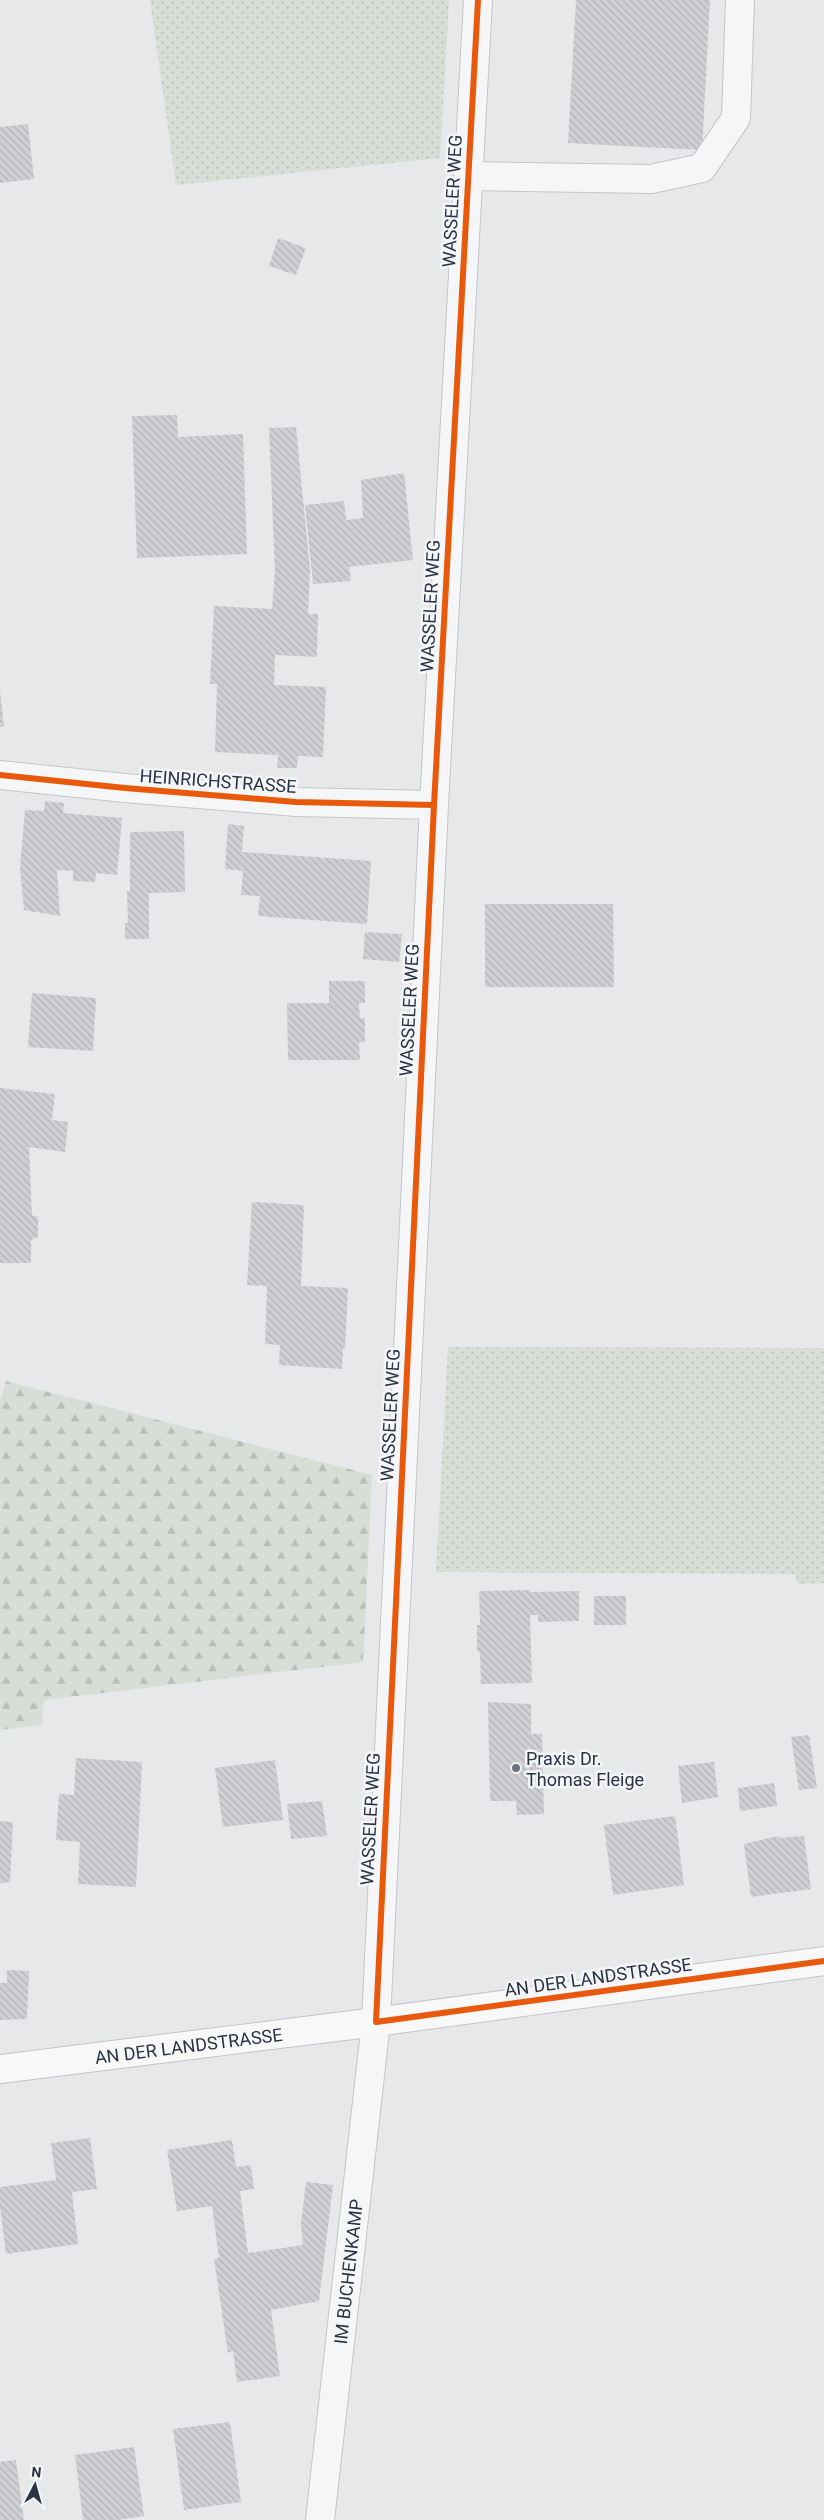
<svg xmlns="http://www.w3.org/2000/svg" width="824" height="2520" viewBox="0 0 824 2520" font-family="Roboto,sans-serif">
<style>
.grass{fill:url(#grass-dots)}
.forest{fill:url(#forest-firs)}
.building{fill:url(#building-back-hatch)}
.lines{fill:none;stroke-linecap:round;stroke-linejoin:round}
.minor-casing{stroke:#c4c6c8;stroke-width:30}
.major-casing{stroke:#c2c5c8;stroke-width:30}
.minor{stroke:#f5f6f7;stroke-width:28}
.major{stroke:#f8f8f8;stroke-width:28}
.cycleway-casing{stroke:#f4f6f9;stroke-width:9}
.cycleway{stroke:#e8590c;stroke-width:6}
.poi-dot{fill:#6c737f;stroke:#f4f6f9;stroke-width:2}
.labels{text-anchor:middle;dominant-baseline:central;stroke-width:5;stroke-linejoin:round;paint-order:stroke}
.street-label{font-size:18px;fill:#2b3445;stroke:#f4f6f9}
.poi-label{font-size:18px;fill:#2b3445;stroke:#f4f6f9;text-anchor:start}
</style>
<defs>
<pattern id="grass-dots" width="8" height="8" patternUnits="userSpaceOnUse" patternTransform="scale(1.25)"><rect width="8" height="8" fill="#d6ded6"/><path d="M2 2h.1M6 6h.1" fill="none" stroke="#b8bfb9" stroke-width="1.8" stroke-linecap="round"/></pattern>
<pattern id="forest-firs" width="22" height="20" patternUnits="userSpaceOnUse" patternTransform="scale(1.25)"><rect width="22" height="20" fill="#d6ded6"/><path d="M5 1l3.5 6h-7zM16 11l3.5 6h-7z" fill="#b8bfb9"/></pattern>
<pattern id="building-back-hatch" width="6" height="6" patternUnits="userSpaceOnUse" patternTransform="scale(1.25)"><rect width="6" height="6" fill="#ced0d3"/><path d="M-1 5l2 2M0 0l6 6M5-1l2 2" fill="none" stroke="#b1b3b6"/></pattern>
</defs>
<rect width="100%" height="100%" fill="#e6e8ea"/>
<g class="grass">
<polygon points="150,0 449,0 440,158 176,185"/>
<polygon points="448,1347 824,1348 824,1583 797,1584 795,1574 436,1572"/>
</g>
<polygon class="forest" points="6,1381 372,1475 363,1662 44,1700 42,1725 0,1730 0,1402"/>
<g class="building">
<polygon points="576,0 710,0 702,150 568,143"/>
<polygon points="28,124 34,179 0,183 0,127"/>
<polygon points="278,238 306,248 296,275 269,266"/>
<polygon points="177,415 178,437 243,434 247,554 137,558 132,416"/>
<polygon points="296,427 310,570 308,614 318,614 317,657 275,655 274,685 326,687 323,757 298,756 297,768 277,768 278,755 215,752 217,684 210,684 214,606 272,609 275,571 269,428"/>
<polygon points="404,473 413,560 349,567 351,581 313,584 305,505 344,501 346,520 363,518 361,480"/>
<polygon points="0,690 4,727 0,727"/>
<polygon points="45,801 64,803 63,813 122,818 117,875 96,873 95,882 73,881 73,871 57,870 60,916 24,910 20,868 25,810 44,811"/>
<polygon points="228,824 244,826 242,852 371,861 367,924 258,916 260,896 241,895 243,871 225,869"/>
<polygon points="184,831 185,892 149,893 149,939 125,939 125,923 128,923 127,891 130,891 130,832"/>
<polygon points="485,904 613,904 614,987 485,987"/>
<polygon points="365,932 402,934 399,962 363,959"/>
<polygon points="329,981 365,981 365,1003 359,1003 360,1018 365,1018 365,1042 359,1042 360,1060 288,1060 287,1003 329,1003"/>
<polygon points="32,993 96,998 93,1051 28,1047"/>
<polygon points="0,1088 55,1094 52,1120 68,1122 65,1152 29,1147 32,1215 38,1217 38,1237 31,1240 31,1263 0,1263"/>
<polygon points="252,1202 304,1205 301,1286 348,1288 345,1349 343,1348 342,1369 279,1365 280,1345 265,1344 267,1286 247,1285"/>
<polygon points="530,1590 530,1592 579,1591 579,1621 538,1622 538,1615 530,1615 532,1683 481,1684 480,1652 477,1652 477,1625 480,1625 479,1591"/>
<rect x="594" y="1596" width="32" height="29"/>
<polygon points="488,1702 531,1704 531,1734 542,1734 544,1814 517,1815 516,1801 490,1801"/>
<polygon points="809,1735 817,1788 799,1790 791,1737"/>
<polygon points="76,1758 142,1762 136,1887 78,1884 80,1842 56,1840 59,1794 74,1795"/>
<polygon points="275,1760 283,1820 223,1827 215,1768"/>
<polygon points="714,1762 718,1797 682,1803 678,1766"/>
<polygon points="774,1783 777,1806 740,1811 738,1788"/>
<polygon points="322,1801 327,1836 291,1839 287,1804"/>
<polygon points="675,1816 684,1885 613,1895 604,1825"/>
<polygon points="0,1821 13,1822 10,1882 3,1883 0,1883"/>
<polygon points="778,1836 779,1838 804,1836 811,1889 751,1897 744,1844"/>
<polygon points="7,1970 29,1971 27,2019 0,2020 0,1983 7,1983"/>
<polygon points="90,2138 97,2189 72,2192 78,2244 6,2254 0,2206 0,2187 56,2180 51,2143"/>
<polygon points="232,2140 236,2167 251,2165 254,2189 240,2191 248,2253 303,2245 301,2224 306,2182 333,2185 319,2301 271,2310 280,2376 237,2382 233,2351 228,2353 214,2259 219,2258 212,2206 177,2211 167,2150"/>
<polygon points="230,2422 241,2502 184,2510 173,2429"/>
<polygon points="134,2447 144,2516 117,2520 83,2520 75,2455"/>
<polygon points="16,2460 24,2520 0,2520 0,2462"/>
</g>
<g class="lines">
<g class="minor-casing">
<g id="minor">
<polyline points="468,176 651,179 702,168 736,118 740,0"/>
<polyline points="0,775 125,788 296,802 434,805"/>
<path id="s1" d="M320,2520L376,2022L434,805L478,0"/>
</g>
</g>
<g class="major-casing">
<g id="major">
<path id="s2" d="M0,2069L376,2022L824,1961"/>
</g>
</g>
<use href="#minor" class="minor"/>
<use href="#major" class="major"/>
<g class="cycleway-casing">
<g id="cycleway">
<polyline points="478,0 434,805 376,2022 824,1961"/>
<polyline points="0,775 125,788 296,802 434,805"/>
</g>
</g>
<use href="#cycleway" class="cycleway"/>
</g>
<circle class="poi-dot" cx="516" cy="1768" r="5"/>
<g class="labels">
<g class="street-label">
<text transform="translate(452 201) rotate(-87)">WASSELER WEG</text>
<text transform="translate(430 606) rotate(-87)">WASSELER WEG</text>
<text transform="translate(218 781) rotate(4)">HEINRICHSTRASSE</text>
<text transform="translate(409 1010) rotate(-87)">WASSELER WEG</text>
<text transform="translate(390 1415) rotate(-87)">WASSELER WEG</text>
<text transform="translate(370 1819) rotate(-87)">WASSELER WEG</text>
<text transform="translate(598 1977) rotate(-8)">AN DER LANDSTRASSE</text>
<text stroke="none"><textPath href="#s2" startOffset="190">AN DER LANDSTRASSE</textPath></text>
<text stroke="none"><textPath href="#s1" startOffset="250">IM BUCHENKAMP</textPath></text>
</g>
<g class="poi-label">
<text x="526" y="1758">Praxis Dr.<tspan x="526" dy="21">Thomas Fleige</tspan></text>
</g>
</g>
<g transform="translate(35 2485) rotate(6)" stroke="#f4f6f9" stroke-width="4" paint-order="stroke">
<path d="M0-4L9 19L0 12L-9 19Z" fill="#2b3445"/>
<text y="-8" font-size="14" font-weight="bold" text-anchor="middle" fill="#2b3445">N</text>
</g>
</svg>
